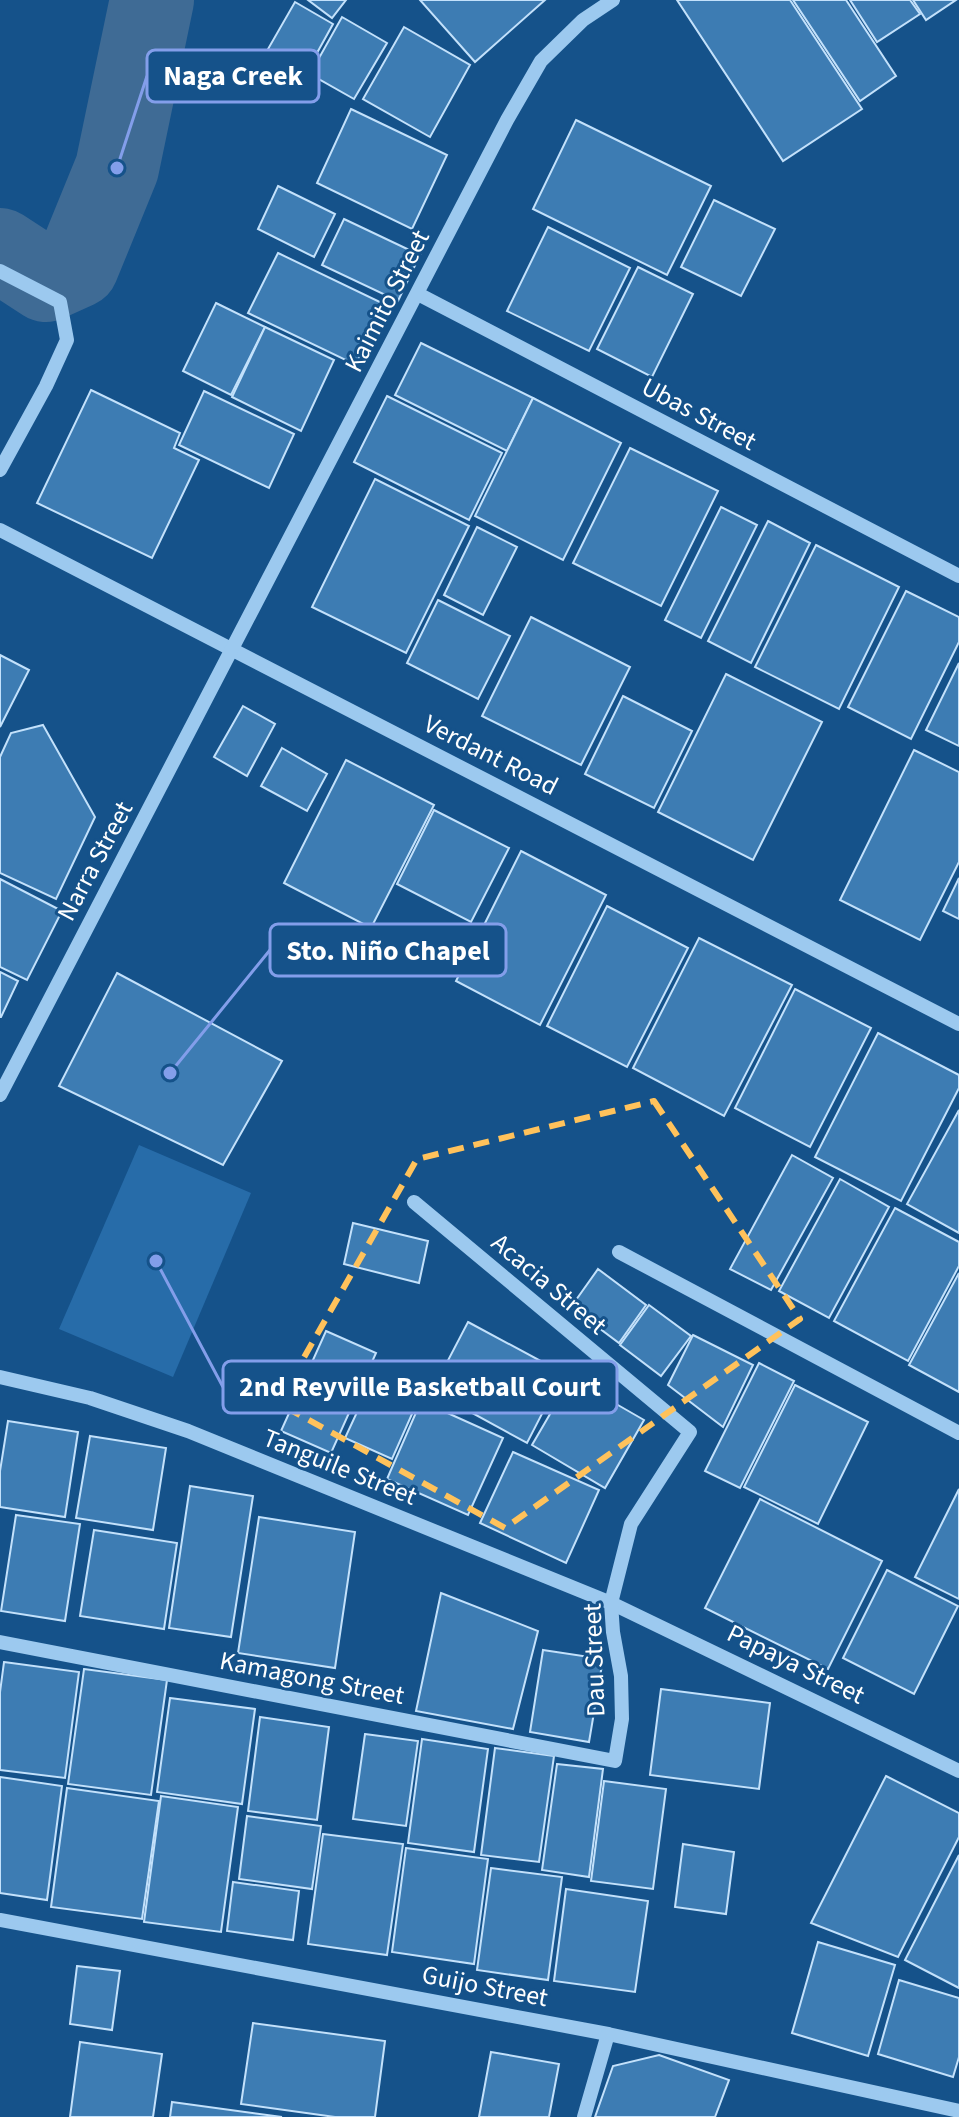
<svg xmlns="http://www.w3.org/2000/svg" width="959" height="2117" viewBox="0 0 959 2117" font-family="'Source Sans 3',sans-serif">
<style>
.green{fill:#276ca9}
.lines{fill:none;stroke-linecap:round;stroke-linejoin:round}
.river{stroke:#3f6b95;stroke-width:84}
.building{fill:#3d7cb3;stroke:#c3e1fb;stroke-width:2}
.minor{stroke:#9cc9ef;stroke-width:14}
.marked{fill:none;stroke:#ffc25b;stroke-width:6;stroke-dasharray:16 10;stroke-linejoin:round}
.labels{text-anchor:middle;dominant-baseline:central;stroke-width:6;stroke-linejoin:round;paint-order:stroke}
.street-label{font-size:26px;fill:#fff;stroke:#15528a}
.leader{fill:none;stroke:#839eea;stroke-width:3}
.callout-dot{fill:#839eea;stroke:#15528a;stroke-width:3}
.callout{fill:#15528a;stroke:#839eea;stroke-width:3}
.callout-label{font-size:28px;text-anchor:middle;font-weight:bold;fill:#fff}
</style>
<rect width="100%" height="100%" fill="#15528a"/>
<polygon class="green" points="139,1145 251,1193 173,1377 59,1329"/>
<g class="lines">
<polyline class="river" points="0,250 46,280 77,266 117,168 152,0"/>
</g>
<g class="building">
<polygon points="308,0 346,0 332,18"/>
<polygon points="420,0 545,0 475,62"/>
<polygon points="677,0 790,0 862,109 783,161"/>
<polygon points="793,0 846,0 896,76 860,101"/>
<polygon points="850,0 910,0 920,14 877,42"/>
<polygon points="913,0 956,0 926,20"/>
<polygon points="295,2 333,24 307,71 268,49"/>
<polygon points="342,17 387,43 354,99 310,74"/>
<polygon points="404,27 470,65 430,137 363,99"/>
<polygon points="351,109 447,155 412,229 317,183"/>
<polygon points="576,120 711,186 667,275 533,209"/>
<polygon points="278,186 335,214 314,257 258,229"/>
<polygon points="714,200 775,229 741,296 681,267"/>
<polygon points="344,219 420,255 398,301 322,265"/>
<polygon points="548,227 630,268 589,351 507,311"/>
<polygon points="278,253 384,304 356,365 248,313"/>
<polygon points="638,267 693,294 652,377 597,349"/>
<polygon points="216,303 265,327 231,395 183,371"/>
<polygon points="265,327 334,360 301,431 232,397"/>
<polygon points="421,343 533,398 507,451 395,395"/>
<polygon points="91,390 180,433 174,448 199,460 152,558 37,503"/>
<polygon points="204,391 294,434 269,488 179,445"/>
<polygon points="387,396 502,453 469,520 354,462"/>
<polygon points="533,398 621,443 563,560 475,516"/>
<polygon points="630,448 718,491 661,606 573,563"/>
<polygon points="375,479 469,526 406,653 312,607"/>
<polygon points="721,507 757,525 701,638 665,620"/>
<polygon points="768,521 810,543 751,663 708,641"/>
<polygon points="477,527 517,547 483,615 444,595"/>
<polygon points="816,545 899,587 839,709 755,667"/>
<polygon points="906,591 959,617 959,642 911,739 848,707"/>
<polygon points="438,600 510,636 478,699 407,663"/>
<polygon points="531,617 630,667 581,765 482,716"/>
<polygon points="0,655 29,670 0,727"/>
<polygon points="959,663 959,746 926,730"/>
<polygon points="726,674 822,722 753,860 658,812"/>
<polygon points="623,696 692,731 654,808 585,774"/>
<polygon points="243,706 275,724 247,776 214,757"/>
<polygon points="43,725 95,817 56,899 0,873 0,757 11,733"/>
<polygon points="282,748 327,774 307,811 261,786"/>
<polygon points="914,750 959,772 959,862 920,940 840,900"/>
<polygon points="346,760 434,805 371,928 284,883"/>
<polygon points="434,810 509,848 471,922 397,884"/>
<polygon points="521,851 606,895 540,1025 456,981"/>
<polygon points="959,878 959,919 943,911"/>
<polygon points="0,879 62,911 27,980 0,967"/>
<polygon points="607,906 688,948 627,1067 547,1026"/>
<polygon points="699,938 792,985 724,1116 633,1068"/>
<polygon points="0,972 18,981 1,1017 0,1017"/>
<polygon points="117,973 282,1061 223,1165 59,1086"/>
<polygon points="795,989 871,1028 810,1147 735,1108"/>
<polygon points="878,1033 959,1075 959,1088 901,1201 815,1157"/>
<polygon points="959,1110 959,1233 907,1204"/>
<polygon points="792,1155 833,1178 771,1290 730,1269"/>
<polygon points="840,1179 889,1207 829,1318 779,1291"/>
<polygon points="895,1208 959,1242 959,1266 908,1361 834,1321"/>
<polygon points="353,1223 428,1241 419,1283 344,1264"/>
<polygon points="598,1269 646,1305 619,1343 571,1307"/>
<polygon points="959,1273 959,1392 909,1365"/>
<polygon points="649,1305 691,1336 661,1376 620,1345"/>
<polygon points="468,1322 563,1373 527,1443 432,1391"/>
<polygon points="326,1331 376,1353 331,1453 281,1431"/>
<polygon points="693,1335 753,1365 723,1427 668,1385"/>
<polygon points="759,1363 794,1381 740,1488 705,1471"/>
<polygon points="378,1367 424,1387 392,1459 345,1438"/>
<polygon points="571,1378 644,1420 605,1488 532,1445"/>
<polygon points="795,1385 868,1422 818,1524 744,1487"/>
<polygon points="421,1401 503,1438 468,1515 387,1479"/>
<polygon points="8,1421 78,1432 65,1517 0,1507 0,1471"/>
<polygon points="90,1436 166,1448 153,1530 76,1518"/>
<polygon points="513,1452 599,1490 566,1563 480,1523"/>
<polygon points="190,1486 253,1496 231,1637 169,1628"/>
<polygon points="959,1489 959,1599 915,1577"/>
<polygon points="760,1499 882,1561 828,1669 705,1608"/>
<polygon points="16,1515 80,1524 65,1621 1,1611"/>
<polygon points="259,1517 355,1532 335,1668 238,1653"/>
<polygon points="94,1530 177,1543 164,1629 80,1616"/>
<polygon points="887,1570 958,1606 914,1694 843,1658"/>
<polygon points="441,1593 538,1631 513,1729 416,1711"/>
<polygon points="543,1650 603,1659 589,1742 530,1732"/>
<polygon points="4,1662 79,1672 65,1778 0,1770 0,1692"/>
<polygon points="84,1669 167,1680 151,1795 68,1784"/>
<polygon points="661,1689 770,1703 759,1789 650,1775"/>
<polygon points="170,1698 255,1709 242,1804 157,1792"/>
<polygon points="260,1717 329,1727 317,1820 248,1811"/>
<polygon points="365,1734 418,1741 406,1826 353,1819"/>
<polygon points="422,1739 488,1749 474,1852 408,1843"/>
<polygon points="495,1748 554,1756 539,1862 481,1855"/>
<polygon points="557,1764 603,1769 589,1877 542,1870"/>
<polygon points="886,1776 959,1813 959,1837 898,1957 811,1923"/>
<polygon points="0,1777 62,1786 47,1900 0,1893"/>
<polygon points="604,1781 666,1789 653,1889 591,1881"/>
<polygon points="67,1788 159,1801 142,1919 51,1907"/>
<polygon points="161,1796 238,1807 221,1932 144,1922"/>
<polygon points="247,1816 321,1826 312,1889 239,1879"/>
<polygon points="323,1834 403,1844 387,1955 308,1944"/>
<polygon points="683,1844 734,1852 726,1914 675,1907"/>
<polygon points="406,1848 488,1859 474,1964 392,1952"/>
<polygon points="959,1855 959,1988 905,1960"/>
<polygon points="491,1868 562,1877 548,1980 477,1970"/>
<polygon points="233,1882 299,1891 293,1940 227,1931"/>
<polygon points="566,1889 648,1901 635,1992 554,1981"/>
<polygon points="818,1942 895,1965 868,2056 792,2033"/>
<polygon points="77,1966 120,1971 112,2030 70,2024"/>
<polygon points="899,1980 959,1998 959,2057 953,2077 878,2054"/>
<polygon points="253,2023 385,2041 375,2117 335,2117 241,2104"/>
<polygon points="80,2042 162,2054 153,2117 70,2117"/>
<polygon points="491,2052 559,2064 549,2117 479,2117"/>
<polygon points="659,2055 729,2080 715,2117 595,2117 613,2066"/>
<polygon points="172,2102 282,2117 170,2117"/>
</g>
<g class="lines">
<g class="minor">
<polyline points="0,271 60,302 67,340 46,386 0,470"/>
<polyline points="418,294 959,576"/>
<polyline points="0,530 959,1024"/>
<polyline points="0,1095 507,120 541,61 583,20 613,0"/>
<polyline points="619,1252 959,1433"/>
<polyline points="0,1377 90,1398 188,1431 611,1603 959,1771"/>
<polyline points="0,1642 615,1761 622,1719 621,1676 613,1632 611,1603 631,1524 690,1432 414,1202"/>
<polyline points="0,1920 608,2034 959,2111"/>
<polyline points="584,2117 608,2034"/>
</g>
</g>
<path class="marked" d="M654,1101L800,1319L505,1528L278,1403L417,1159Z"/>
<g class="labels">
<g class="street-label">
<text transform="translate(387 301) rotate(-63)">Kaimito Street</text>
<text transform="translate(699 414) rotate(28)">Ubas Street</text>
<text transform="translate(491 755) rotate(27)">Verdant Road</text>
<text transform="translate(95 861) rotate(-62)">Narra Street</text>
<text transform="translate(549 1284) rotate(40)">Acacia Street</text>
<text transform="translate(340 1467) rotate(22)">Tanguile Street</text>
<text transform="translate(594 1660) rotate(-92)">Dau Street</text>
<text transform="translate(796 1664) rotate(26)">Papaya Street</text>
<text transform="translate(312 1678) rotate(11)">Kamagong Street</text>
<text transform="translate(485 1986) rotate(11)">Guijo Street</text>
</g>
</g>
<path class="leader" d="M117 168L147 76M170 1073L270 950M156 1261L223 1387"/>
<g class="callout-dot">
<circle cx="117" cy="168" r="8"/>
<circle cx="170" cy="1073" r="8"/>
<circle cx="156" cy="1261" r="8"/>
</g>
<g class="callout">
<rect x="147" y="50" width="172" height="52" rx="8"/>
<rect x="270" y="924" width="236" height="52" rx="8"/>
<rect x="223" y="1361" width="394" height="52" rx="8"/>
</g>
<g class="callout-label">
<text x="233" y="85">Naga Creek</text>
<text x="388" y="960">Sto. Niño Chapel</text>
<text x="420" y="1396">2nd Reyville Basketball Court</text>
</g>
</svg>
